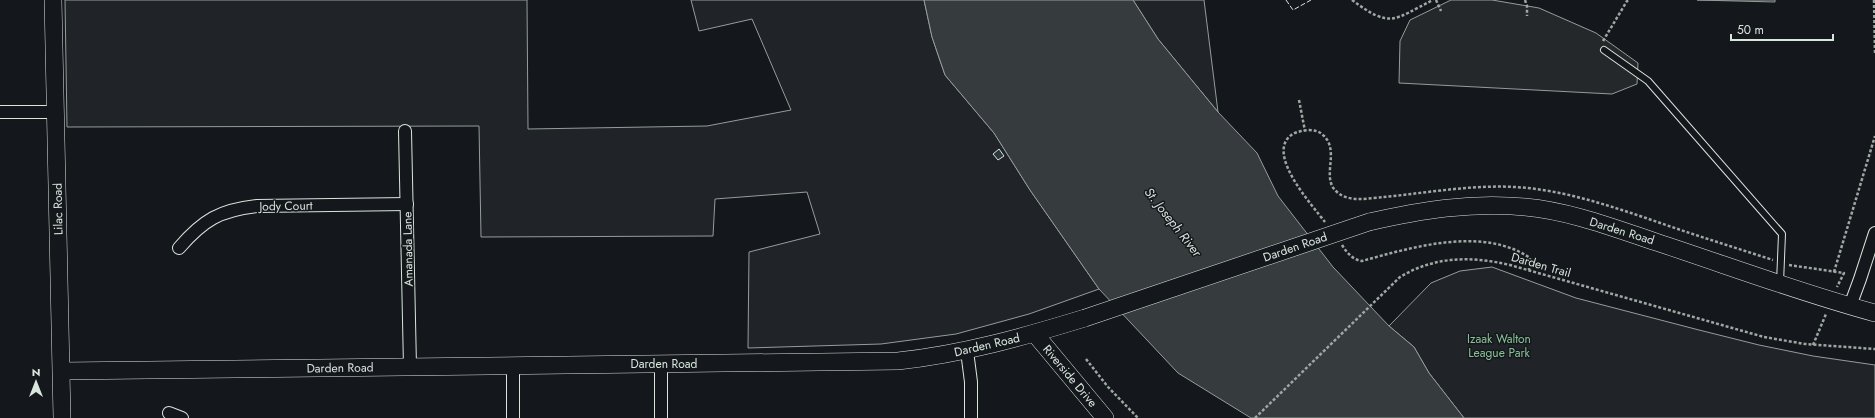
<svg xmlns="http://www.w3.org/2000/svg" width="1875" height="418" viewBox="0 0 1875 418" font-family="Jost,sans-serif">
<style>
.green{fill:#202428;stroke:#939e99}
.parking{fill:#24282b;stroke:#939e99}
.water{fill:#363b3e;stroke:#939e99}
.building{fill:#2c363c;stroke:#d8e6dc}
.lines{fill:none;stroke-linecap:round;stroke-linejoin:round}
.lane-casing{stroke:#d8e6dc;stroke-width:8}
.street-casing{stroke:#d8e6dc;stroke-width:14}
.secondary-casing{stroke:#d8e6dc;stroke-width:18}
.path{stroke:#9da8a2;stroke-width:2.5;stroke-dasharray:3 2;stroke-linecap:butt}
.lane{stroke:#14181c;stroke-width:6}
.street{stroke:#14181c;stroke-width:12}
.secondary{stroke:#14181c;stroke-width:17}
.secondary-bridge-casing{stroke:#d8e6dc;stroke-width:18;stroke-linecap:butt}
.secondary-bridge{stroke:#14181c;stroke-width:17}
.fence{stroke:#d8e6dc;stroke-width:1;stroke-dasharray:5 2;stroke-linecap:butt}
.labels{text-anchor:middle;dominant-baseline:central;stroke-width:3;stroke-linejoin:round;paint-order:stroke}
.street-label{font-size:12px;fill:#d8e6dc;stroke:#14181c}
.park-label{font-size:12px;fill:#8ac095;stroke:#14181c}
.water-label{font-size:13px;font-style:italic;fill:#d8e6dc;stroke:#14181c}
</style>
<rect width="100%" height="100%" fill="#14181c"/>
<g class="green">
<polygon points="65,0 527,0 528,129 707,126 791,110 752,19 699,31 691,0 924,0 932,37 945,75 994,133 1030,190 1099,289 1029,314 956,334 881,344 748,348 749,252 820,234 807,192 715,199 713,236 481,237 479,126 67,127"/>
<polygon points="1133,0 1204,0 1218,112 1158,39"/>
<polygon points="1492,267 1576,298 1699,330 1759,345 1813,356 1875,365 1875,418 1464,418 1429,373 1414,347 1389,326 1431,283 1460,271"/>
</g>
<g class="parking">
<polygon points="1451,0 1492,0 1539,8 1596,33 1638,63 1637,84 1612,94 1399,83 1400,41 1410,20"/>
<polygon points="1697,0 1775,0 1775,2"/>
</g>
<polygon class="water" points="924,0 1133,0 1158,39 1218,112 1257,153 1278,196 1333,267 1389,326 1414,347 1429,373 1464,418 1251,418 1178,373 1099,289 1030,190 994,133 945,75 932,37"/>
<polygon class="building" points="999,149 1004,156 998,160 993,154"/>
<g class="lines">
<g class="lane-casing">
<polyline id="lane" points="1604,50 1648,81 1782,234 1780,283"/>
</g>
<g class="street-casing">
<g id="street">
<polyline points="0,112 56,112"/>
<polyline points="405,131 410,367"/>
<path d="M179,248C203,220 220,210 257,206L407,204"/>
<polyline points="1850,306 1860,279 1875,233"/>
<polyline points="967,351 971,382 971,418"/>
<polyline points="661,364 661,418"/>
<polyline points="513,366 513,418"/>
<polyline points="169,413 182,418"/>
</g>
</g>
<g class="secondary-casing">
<g id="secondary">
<polyline points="53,0 62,418"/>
<path d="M1369,222C1422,210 1471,202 1525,207C1570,211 1614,228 1656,242C1729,266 1801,293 1875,313"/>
<polyline points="1035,334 1105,418"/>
<path d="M62,371L898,361C963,354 1023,337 1085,318"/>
</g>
</g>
<g class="path">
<path d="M1352,0C1391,29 1393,20 1433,0"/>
<polyline points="1436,0 1441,11"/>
<polyline points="1525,0 1527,6 1527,16"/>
<polyline points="1874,0 1875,54"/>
<polyline points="1603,41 1627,1 1630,0"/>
<polyline points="1299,100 1305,131"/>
<path d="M1325,222C1312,205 1270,159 1288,138C1293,132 1301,131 1308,130C1314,130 1319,131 1323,135C1341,151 1320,178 1337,192C1349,203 1370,198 1384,197C1435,192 1485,182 1536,189C1574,194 1610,206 1646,218C1688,233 1730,246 1773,260"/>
<path d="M1342,245C1347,253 1353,260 1362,261C1413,247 1483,226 1530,258L1529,270"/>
<polyline points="1789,265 1844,273 1837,287"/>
<polyline points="1834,272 1875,136"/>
<polyline points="1813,345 1826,314"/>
<polyline points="1086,359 1108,387 1138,418"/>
<path d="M1255,418L1400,277C1435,256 1471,256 1510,265L1764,337L1805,344L1875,349"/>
</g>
<use href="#lane" class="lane"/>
<use href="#street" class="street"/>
<use href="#secondary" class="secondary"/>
<g class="secondary-bridge-casing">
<polyline id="secondary-bridge" points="1085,318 1369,222"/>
</g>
<use href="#secondary-bridge" class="secondary-bridge"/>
<polyline class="fence" points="1286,0 1293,10 1311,0"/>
</g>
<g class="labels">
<g class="street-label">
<text transform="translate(286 206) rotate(-1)">Jody Court</text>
<text transform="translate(58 209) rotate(-91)">Lilac Road</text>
<text transform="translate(1622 231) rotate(17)">Darden Road</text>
<text transform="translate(1295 247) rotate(-19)">Darden Road</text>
<text transform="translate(408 249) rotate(-91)">Amanada Lane</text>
<text transform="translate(1541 265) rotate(16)">Darden Trail</text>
<text transform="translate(987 345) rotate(-13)">Darden Road</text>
<text x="664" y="364">Darden Road</text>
<text transform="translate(340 368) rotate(-1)">Darden Road</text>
<text transform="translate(1070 376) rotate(50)">Riverside Drive</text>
</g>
<g class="park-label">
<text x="1499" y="339">Izaak Walton<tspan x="1499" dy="14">League Park</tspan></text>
</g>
<g class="water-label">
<text transform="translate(1173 222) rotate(52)">St. Joseph River</text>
</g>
</g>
<g transform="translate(36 382)" stroke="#14181c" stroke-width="3" paint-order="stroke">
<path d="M0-3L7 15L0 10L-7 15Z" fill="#d8e6dc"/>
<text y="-6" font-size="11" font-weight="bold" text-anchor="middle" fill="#d8e6dc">N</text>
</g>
<path d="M1731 34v6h102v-6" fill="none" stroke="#d8e6dc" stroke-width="2"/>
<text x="1737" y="34" font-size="12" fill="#d8e6dc" stroke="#14181c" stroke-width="3" paint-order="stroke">50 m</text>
</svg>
